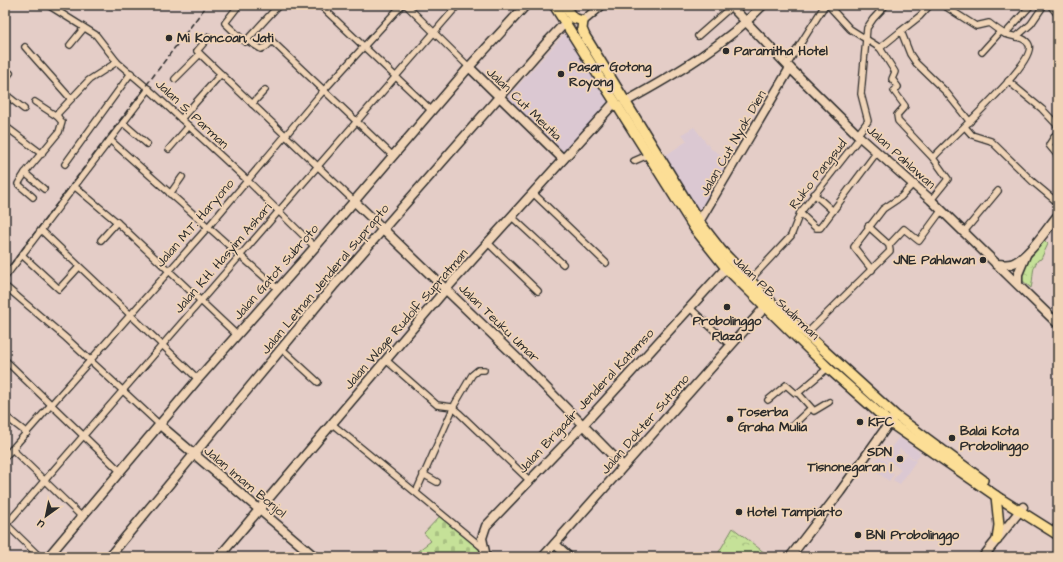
<svg xmlns="http://www.w3.org/2000/svg" width="1063" height="562" viewBox="0 0 1063 562" font-family="'Architects Daughter',sans-serif">
<style>
.built{fill:#dbc8d2}
.cemetery{fill:url(#cemetery-stones);stroke:#788662}
.park{fill:url(#park-crowns);stroke:#788662}
.lines{fill:none;stroke-linecap:round;stroke-linejoin:round}
.street-casing{stroke:#2b2b2b;stroke-width:8}
.secondary-casing{stroke:#2b2b2b;stroke-width:11}
.primary-casing{stroke:#2b2b2b;stroke-width:12}
.street{stroke:#f0d4b7;stroke-width:5.5}
.secondary{stroke:#f0d4b7;stroke-width:8}
.primary{stroke:#fcde96;stroke-width:9}
.rail{stroke:#2b2b2b;stroke-width:1.5;stroke-dasharray:6 3;stroke-linecap:butt}
.poi-dot{fill:#2b2b2b;stroke:#f0d4b7;stroke-width:1.5}
.labels{text-anchor:middle;dominant-baseline:central;stroke-width:3.5;stroke-linejoin:round;paint-order:stroke}
.poi-label{font-size:13px;font-weight:bold;fill:#2b2b2b;stroke:#f0d4b7;text-anchor:start}
.street-label{font-size:13px;fill:#2b2b2b;stroke:#f0d4b7}
</style>
<defs>
<pattern id="cemetery-stones" width="16" height="16" patternUnits="userSpaceOnUse"><rect width="16" height="16" fill="#c5e198"/><path d="M2 7V4a2 2 0 0 1 4 0v3zM10 15v-3a2 2 0 0 1 4 0v3z" fill="#a9c183"/></pattern>
<pattern id="park-crowns" width="20" height="18" patternUnits="userSpaceOnUse"><rect width="20" height="18" fill="#c5e198"/><path d="M2 6a3 3 0 1 1 6 0M12 15a3 3 0 1 1 6 0" fill="none" stroke="#a9c183"/></pattern>
</defs>
<rect width="100%" height="100%" fill="#e4cdc7"/>
<filter id="ink" filterUnits="userSpaceOnUse"><feTurbulence type="fractalNoise" baseFrequency=".025" numOctaves="2"/><feDisplacementMap in="SourceGraphic" scale="8" xChannelSelector="R" yChannelSelector="G"/><feConvolveMatrix kernelMatrix="1 2 1 2 8 2 1 2 1" color-interpolation-filters="sRGB"/></filter>
<g filter="url(#ink)">
<g class="built">
<polygon points="567,31 611,102 563,154 506,99"/>
<polygon points="694,127 711,149 732,161 705,212 696,211 663,157 687,141 682,134"/>
<polygon points="899,437 921,453 916,460 900,449 898,452 905,458 907,455 916,461 900,484 893,480 901,469 884,457"/>
<polygon points="879,456 887,462 884,467 894,474 889,481 871,468"/>
</g>
<polygon class="cemetery" points="441,515 485,555 485,557 410,557 431,541 424,533"/>
<g class="park">
<path d="M1042,238L1048,244L1041,259L1038,260C1031,269 1034,277 1031,288L1022,280L1021,275L1029,254Z"/>
<polygon points="733,528 770,557 716,557"/>
</g>
<g class="lines">
<g class="street-casing">
<g id="street">
<polyline points="48,5 96,35 117,62 152,92 247,180 315,247"/>
<polyline points="239,5 225,23 245,42 279,5"/>
<polyline points="320,5 432,111"/>
<polyline points="406,5 469,67"/>
<polyline points="828,5 850,29 880,48 895,72 892,79 898,87 894,91 905,106 897,115 898,121 933,158"/>
<polyline points="930,5 920,16 901,31 910,54 916,63 946,92 970,122"/>
<polyline points="1050,5 1058,15"/>
<polyline points="1005,34 1031,5"/>
<polyline points="698,36 731,7"/>
<polyline points="209,37 197,51 354,201"/>
<polyline points="1016,37 1031,24 1044,5"/>
<polyline points="248,41 261,49 266,47 272,41 393,156"/>
<polyline points="70,45 84,28"/>
<polyline points="25,47 71,99"/>
<polyline points="880,48 901,31"/>
<polyline points="982,52 1000,32"/>
<polyline points="787,65 825,5"/>
<polyline points="5,79 10,73"/>
<polyline points="175,79 200,54"/>
<polyline points="1008,81 1042,109 1058,126"/>
<polyline points="5,94 24,109"/>
<polyline points="35,102 58,117"/>
<polyline points="252,104 265,90"/>
<polyline points="181,119 221,74"/>
<polyline points="123,123 147,144"/>
<polyline points="5,126 42,154"/>
<polyline points="965,127 972,135 991,141 1033,182 1058,203"/>
<polyline points="1058,131 1049,145 1058,156"/>
<polyline points="858,134 868,121 861,94 867,28 873,19 886,5"/>
<polyline points="110,140 278,289"/>
<polyline points="169,149 189,126"/>
<polyline points="634,161 648,155"/>
<polyline points="65,164 131,73"/>
<polyline points="25,173 18,184 33,197"/>
<polyline points="74,186 117,222 237,335"/>
<polyline points="44,189 25,173 59,132 62,122 57,116 58,113 89,80 117,62"/>
<polyline points="533,193 606,263"/>
<polyline points="170,194 182,177"/>
<polyline points="814,194 833,211"/>
<path d="M931,200L948,179L933,158C946,142 1037,63 1029,45C1025,36 1012,37 1005,34C999,31 994,27 989,23L976,26L943,5"/>
<polyline points="800,213 816,228 820,228 877,152"/>
<polyline points="512,217 563,264"/>
<polyline points="41,230 198,379"/>
<polyline points="963,233 998,191"/>
<polyline points="101,240 117,222"/>
<polyline points="488,243 538,291"/>
<polyline points="889,245 904,229 919,241 941,211"/>
<polyline points="22,255 59,289 79,267"/>
<polyline points="872,270 854,247 883,209 901,197 913,184"/>
<polyline points="5,277 149,89"/>
<polyline points="750,280 791,236 800,213 860,137"/>
<polyline points="5,286 66,338 160,425"/>
<polyline points="690,308 731,346"/>
<polyline points="805,335 890,251 889,245 868,226"/>
<polyline points="282,349 318,382"/>
<polyline points="5,360 121,472"/>
<polyline points="386,360 437,405 452,407 459,413 529,480"/>
<polyline points="798,393 814,411 829,402"/>
<polyline points="768,400 786,385 795,393 798,393 829,367"/>
<polyline points="5,416 27,433"/>
<polyline points="331,423 483,548"/>
<polyline points="791,427 810,409"/>
<polyline points="12,449 82,517"/>
<polyline points="5,457 208,227 324,90 402,5"/>
<polyline points="423,474 437,482"/>
<polyline points="416,492 455,404 472,375 478,370 484,370"/>
<polyline points="5,523 40,557"/>
<polyline points="5,526 458,5"/>
</g>
</g>
<g class="secondary-casing">
<g id="secondary">
<polyline points="730,5 790,68 860,137 931,200 1058,324"/>
<polyline points="583,21 602,5"/>
<polyline points="469,67 563,159"/>
<path d="M625,102C674,75 724,46 763,5"/>
<polyline points="354,201 518,359 623,466"/>
<polyline points="696,227 790,68"/>
<path d="M996,264C1001,264 1006,265 1011,264C1028,259 1047,228 1058,215"/>
<polyline points="1018,284 1018,274 1026,255"/>
<polyline points="160,425 315,557"/>
<polyline points="555,544 569,557"/>
<polyline points="48,557 198,379 315,247 469,67 526,5"/>
<polyline points="109,557 335,284 549,40 566,22"/>
<polyline points="219,557 446,289 615,102"/>
<polyline points="486,557 482,538 486,526 584,424 726,268"/>
<polyline points="543,557 765,307"/>
<polyline points="790,557 840,492 893,418"/>
<polyline points="983,557 1023,507"/>
</g>
</g>
<g class="primary-casing">
<g id="primary">
<polyline points="554,5 695,229 726,268 828,368 889,422 996,496 1058,535"/>
<polyline points="564,5 573,18 583,21 582,29 585,36 700,223 721,250 771,302 895,415 983,480"/>
<polyline points="996,496 999,525 997,540"/>
</g>
</g>
<use href="#street" class="street"/>
<use href="#secondary" class="secondary"/>
<use href="#primary" class="primary"/>
<polyline class="rail" points="5,272 207,5"/>
</g>
</g>
<g class="poi-dot">
<circle cx="169" cy="38" r="4"/>
<circle cx="726" cy="51" r="4"/>
<circle cx="561" cy="74" r="4"/>
<circle cx="983" cy="260" r="4"/>
<circle cx="727" cy="307" r="4"/>
<circle cx="730" cy="419" r="4"/>
<circle cx="860" cy="422" r="4"/>
<circle cx="952" cy="438" r="4"/>
<circle cx="900" cy="459" r="4"/>
<circle cx="739" cy="512" r="4"/>
<circle cx="858" cy="535" r="4"/>
</g>
<g class="labels">
<g class="poi-label">
<text x="177" y="38">Mi Koncoan, Jati</text>
<text x="734" y="51">Paramitha Hotel</text>
<text x="569" y="67">Pasar Gotong<tspan x="569" dy="15">Royong</tspan></text>
<text x="975" y="260" text-anchor="end">JNE Pahlawan</text>
<text x="727" y="321" text-anchor="middle">Probolinggo<tspan x="727" dy="15">Plaza</tspan></text>
<text x="738" y="412">Toserba<tspan x="738" dy="15">Graha Mulia</tspan></text>
<text x="868" y="422">KFC</text>
<text x="960" y="431">Balai Kota<tspan x="960" dy="15">Probolinggo</tspan></text>
<text x="892" y="452" text-anchor="end">SDN<tspan x="892" dy="15">Tisnonegaran 1</tspan></text>
<text x="747" y="512">Hotel Tampiarto</text>
<text x="866" y="535">BNI Probolinggo</text>
</g>
<g class="street-label">
<text transform="translate(524 104) rotate(44)">Jalan Cut Meutia</text>
<text transform="translate(192 114) rotate(43)">Jalan S. Parman</text>
<text transform="translate(733 143) rotate(-60)">Jalan Cut Nyak Dien</text>
<text transform="translate(901 157) rotate(42)">Jalan Pahlawan</text>
<text transform="translate(818 174) rotate(-52)">Ruko Pangsud</text>
<text transform="translate(195 223) rotate(-49)">Jalan M.T. Haryono</text>
<text transform="translate(223 258) rotate(-49)">Jalan K.H. Hasyim Ashari</text>
<text transform="translate(276 272) rotate(-49)">Jalan Gatot Subroto</text>
<text transform="translate(325 279) rotate(-50)">Jalan Letnan Jenderal Suprapto</text>
<text transform="translate(776 298) rotate(44)">Jalan P.B. Sudirman</text>
<text transform="translate(406 319) rotate(-49)">Jalan Wage Rudolf Supratman</text>
<text transform="translate(499 323) rotate(44)">Jalan Teuku Umar</text>
<text transform="translate(586 401) rotate(-47)">Jalan Brigadir Jenderal Katamso</text>
<text transform="translate(645 424) rotate(-49)">Jalan Dokter Sutomo</text>
<text transform="translate(245 482) rotate(40)">Jalan Imam Bonjol</text>
</g>
</g>
<rect width="1063" height="562" fill="none" stroke="#f0d4b7" stroke-width="20"/>
<rect x="10" y="10" width="1043" height="542" fill="none" stroke="#2b2b2b" stroke-width="1.5" filter="url(#ink)"/>
<g transform="translate(46 516) rotate(213)" stroke="#f0d4b7" stroke-width="3" paint-order="stroke">
<path d="M0-3L7 15L0 10L-7 15Z" fill="#2b2b2b"/>
<text y="-6" font-size="11" font-weight="bold" text-anchor="middle" fill="#2b2b2b">U</text>
</g>
</svg>
